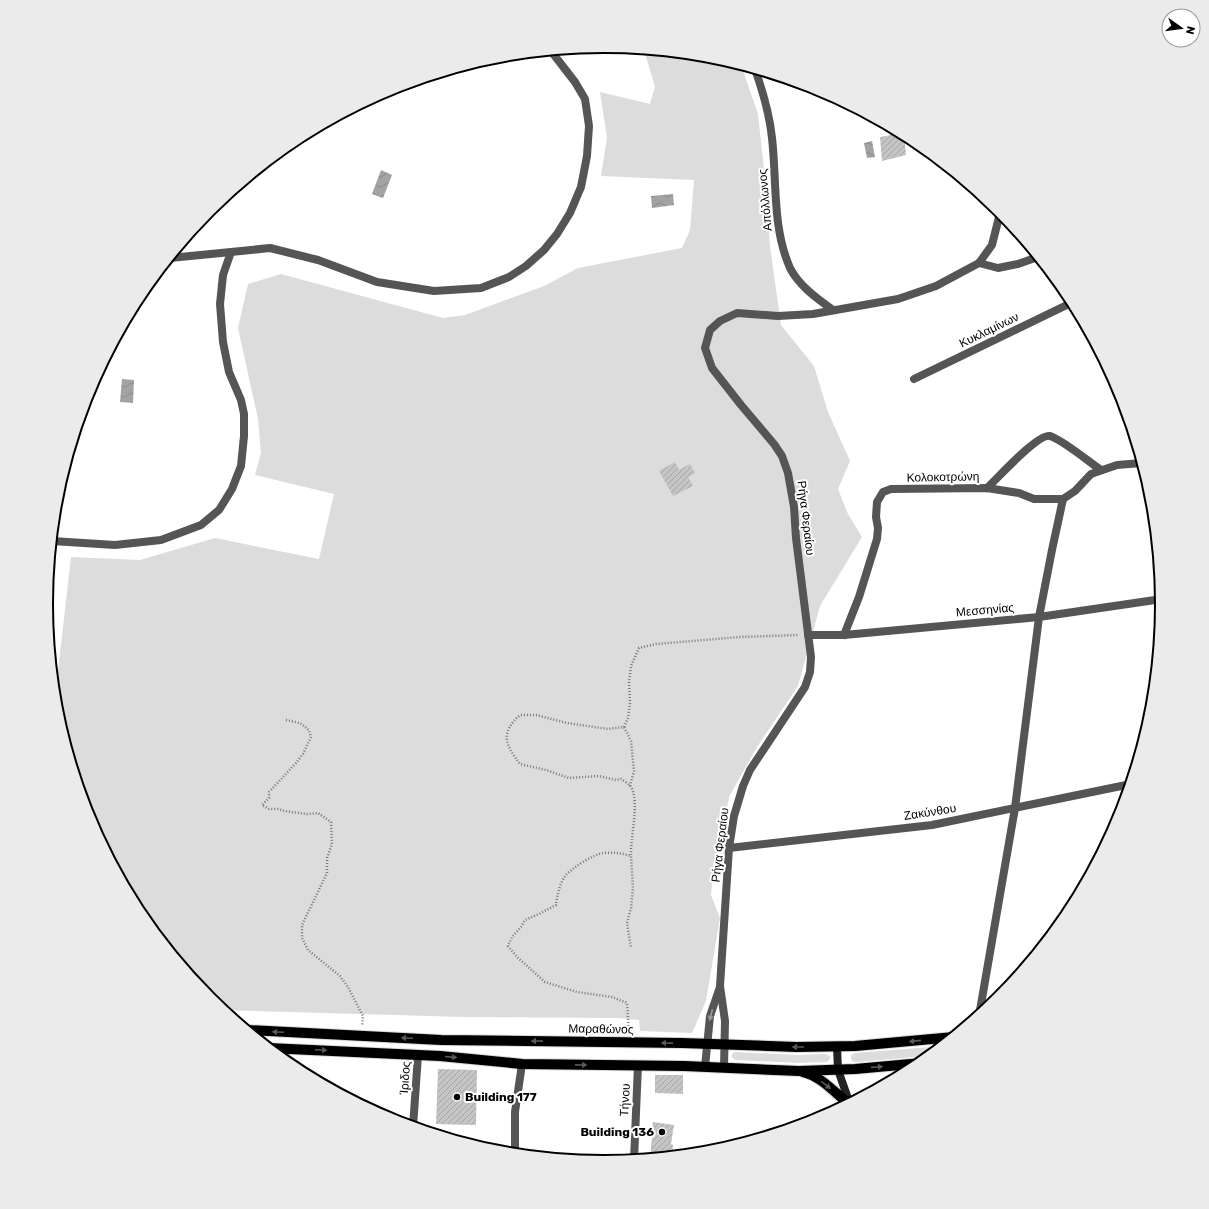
<svg xmlns="http://www.w3.org/2000/svg" width="1209" height="1209" viewBox="0 0 1209 1209" font-family="Rubik,sans-serif">
<style>
.green{fill:#dcdcdc}
.water{fill:url(#water-waves)}
.building{fill:url(#building-hatch)}
.lines{fill:none;stroke-linecap:round;stroke-linejoin:round}
.primary-casing{stroke:#dbdbdb;stroke-width:12}
.path{stroke:#777;stroke-width:2.5;stroke-dasharray:1 2;stroke-linecap:butt}
.minor{stroke:#555;stroke-width:8}
.tertiary{stroke:#555;stroke-width:8}
.secondary{stroke:#222;stroke-width:8}
.primary{stroke:#000;stroke-width:10}
.oneway{fill:#999}
.oneway2{fill:#595959}
.poi-dot{fill:#000;stroke:#fff;stroke-width:1.5}
.labels{text-anchor:middle;dominant-baseline:central;stroke-width:4;stroke-linejoin:round;paint-order:stroke}
.street-label{font-size:12px;fill:#000;stroke:#fff}
.poi-label{font-size:12px;font-weight:bold;fill:#000;stroke:#fff;text-anchor:start}
.rim{fill:none;stroke:#000;stroke-width:2}
</style>
<defs>
<pattern id="water-waves" width="16" height="10" patternUnits="userSpaceOnUse"><rect width="16" height="10" fill="#a3a3a3"/><path d="M0 5q4-4 8 0t8 0" fill="none" stroke="#8b8b8b"/></pattern>
<pattern id="building-hatch" width="6" height="6" patternUnits="userSpaceOnUse"><rect width="6" height="6" fill="#c4c4c4"/><path d="M-1 1l2-2M0 6l6-6M5 7l2-2" fill="none" stroke="#a7a7a7"/></pattern>
</defs>
<rect width="100%" height="100%" fill="#fff"/>
<g class="green">
<polygon points="644,50 714,57 741,65 758,114 765,179 770,246 781,325 814,366 828,412 850,461 838,489 848,514 862,537 820,606 798,686 757,747 730,795 714,860 711,895 720,918 706,1001 692,1033 640,1031 639,1020 619,1018 464,1017 222,1010 209,999 140,915 88,818 57,713 55,697 71,557 140,560 215,538 319,559 334,494 255,475 261,453 258,419 238,328 248,284 281,274 443,318 465,315 544,286 578,268 682,248 690,230 694,180 601,176 607,138 600,92 650,104 655,87"/>
<polygon points="943,1046 931,1056 926,1056 857,1062 853,1062 851,1058 851,1055 855,1053"/>
<polygon points="734,1052 799,1055 826,1054 830,1056 830,1059 827,1062 798,1063 735,1060 731,1056"/>
</g>
<g class="water">
<polygon points="872,141 875,157 867,158 864,143"/>
<polygon points="381,170 392,175 383,198 372,194"/>
<polygon points="673,194 674,205 652,208 651,196"/>
<polygon points="122,379 134,380 133,403 120,402"/>
</g>
<g class="building">
<polygon points="902,133 904,134 906,155 882,161 880,137"/>
<polygon points="675,462 679,470 690,464 695,473 688,477 693,486 673,496 659,471"/>
<polygon points="438,1069 477,1070 476,1125 436,1124"/>
<polygon points="655,1075 683,1075 683,1094 655,1093"/>
<polygon points="653,1122 674,1125 671,1144 673,1145 672,1156 650,1158 652,1138 651,1138"/>
</g>
<g class="lines">
<g class="primary-casing">
<g id="primary">
<polyline points="247,1030 441,1040 682,1043 797,1047 855,1046 954,1037"/>
<polyline points="268,1048 440,1056 522,1064 684,1066 799,1071 855,1069 922,1063"/>
<path d="M803,1072C821,1076 835,1093 849,1104"/>
</g>
</g>
<g class="path">
<polyline points="286,720 300,723 309,730 311,737 303,754 296,763 269,792 269,798 262,805 269,809 278,809 284,811 307,814 318,813 331,822 332,844 327,858 327,873 302,925 302,938 308,950 340,976 348,987 363,1016 362,1026"/>
<polyline points="624,727 628,718 630,703 629,683 631,666 639,648 656,644 739,637 798,635"/>
<path d="M630,786L634,771L631,741L624,727L608,729L567,723L536,715H520C500,733 505,744 520,764L546,770L569,778L599,776L616,780L621,779C624,781 629,784 631,787C640,801 630,839 631,856"/>
<path d="M629,1032L627,1003L612,997L577,992L545,982L517,957L508,946L512,937L521,927L525,920L539,914L556,905C557,896 560,882 566,875C572,868 594,854 603,853C613,852 622,853 631,856L633,888L631,908L627,923L631,948"/>
</g>
<g class="minor">
<path d="M755,69C762,89 770,118 772,138C777,181 772,227 790,268C799,286 818,299 833,310"/>
<polyline points="170,258 231,252"/>
<polyline points="979,263 998,268 1018,264 1038,257"/>
<polyline points="914,379 1073,302"/>
<path d="M987,488C997,479 1038,433 1050,436C1063,440 1089,462 1101,470"/>
<polyline points="52,541 115,545 161,540 201,525 219,510 232,489 241,466 244,436 244,414 241,400 229,372 223,342 220,304 223,275 231,252 270,248 318,260 377,282 434,291 481,288 509,277 526,266 544,250 557,234 570,213 581,187 587,156 589,126 585,99 575,82 551,51"/>
<polyline points="808,635 844,635 1039,617 1162,599"/>
<polyline points="844,635 859,597 877,539 878,528 876,517 877,502 883,492 891,489 987,488 1019,493 1034,499 1063,499 1075,491 1091,474 1117,465 1142,463"/>
<polyline points="729,848 932,825 1131,784"/>
<polyline points="979,1016 1015,808 1039,617 1052,550 1063,499"/>
<polyline points="281,1058 282,1048"/>
<polyline points="413,1127 418,1055"/>
<polyline points="515,1154 515,1112 522,1064"/>
<polyline points="634,1160 638,1065"/>
</g>
<g class="tertiary">
<polyline points="705,1067 710,1016 720,987"/>
<polyline points="724,1067 725,1021 720,986 729,848 734,816 743,786 750,770 805,687 810,672 811,657 796,538 794,507 788,473 782,456 774,444 741,405 712,368 705,348 710,330 720,321 737,313 778,316 813,314 898,299 936,286 979,263 992,245 999,217 998,209"/>
</g>
<polyline class="secondary" points="837,1047 838,1070 850,1104"/>
<use href="#primary" class="primary"/>
</g>
<defs><path id="oneway-solid" d="M-6-.8H1V-3.2L6.5 0L1 3.2V.8H-6Z"/></defs>
<use class="oneway" href="#oneway-solid" transform="translate(711 1015) rotate(104)"/>
<g class="oneway2">
<use href="#oneway-solid" transform="translate(278 1032) rotate(-177)"/>
<use href="#oneway-solid" transform="translate(407 1038) rotate(-177)"/>
<use href="#oneway-solid" transform="translate(537 1041) rotate(-179)"/>
<use href="#oneway-solid" transform="translate(915 1041) rotate(174)"/>
<use href="#oneway-solid" transform="translate(667 1043) rotate(-179)"/>
<use href="#oneway-solid" transform="translate(798 1047) rotate(-180)"/>
<use href="#oneway-solid" transform="translate(321 1050) rotate(3)"/>
<use href="#oneway-solid" transform="translate(451 1057) rotate(5)"/>
<use href="#oneway-solid" transform="translate(581 1065) rotate(1)"/>
<use href="#oneway-solid" transform="translate(877 1067) rotate(-4)"/>
<use href="#oneway-solid" transform="translate(826 1085) rotate(38)"/>
</g>
<g class="poi-dot">
<circle cx="457" cy="1097" r="4"/>
<circle cx="662" cy="1132" r="4"/>
</g>
<g class="labels">
<g class="street-label">
<text transform="translate(765 200) rotate(-95)">Απόλλωνος</text>
<text transform="translate(989 330) rotate(-26)">Κυκλαμίνων</text>
<text transform="translate(943 477) rotate(-1)">Κολοκοτρώνη</text>
<text transform="translate(806 518) rotate(83)">Ρήγα Φεραίου</text>
<text transform="translate(985 610) rotate(-5)">Μεσσηνίας</text>
<text transform="translate(930 812) rotate(-9)">Ζακύνθου</text>
<text transform="translate(720 845) rotate(-83)">Ρήγα Φεραίου</text>
<text transform="translate(601 1029) rotate(1)">Μαραθώνος</text>
<text transform="translate(405 1078) rotate(-86)">Ίριδος</text>
<text transform="translate(625 1100) rotate(-87)">Τήνου</text>
</g>
<g class="poi-label">
<text x="465" y="1097">Building 177</text>
<text x="654" y="1132" text-anchor="end">Building 136</text>
</g>
</g>
<path d="M0 0H1209V1209H0ZM53 604a551 551 0 1 1 1102 0a551 551 0 1 1-1102 0Z" fill="#ebebeb" fill-rule="evenodd"/>
<path class="rim" d="M53 604a551 551 0 1 1 1102 0a551 551 0 1 1-1102 0Z"/>
<g transform="translate(1181 28) rotate(104)"><circle r="19" fill="#ffffff" stroke="#999999"/>
<path d="M0-3L7 15L0 10L-7 15Z" fill="#000000"/>
<text y="-6" font-size="11" font-weight="bold" text-anchor="middle" fill="#000000">N</text>
</g>
</svg>
